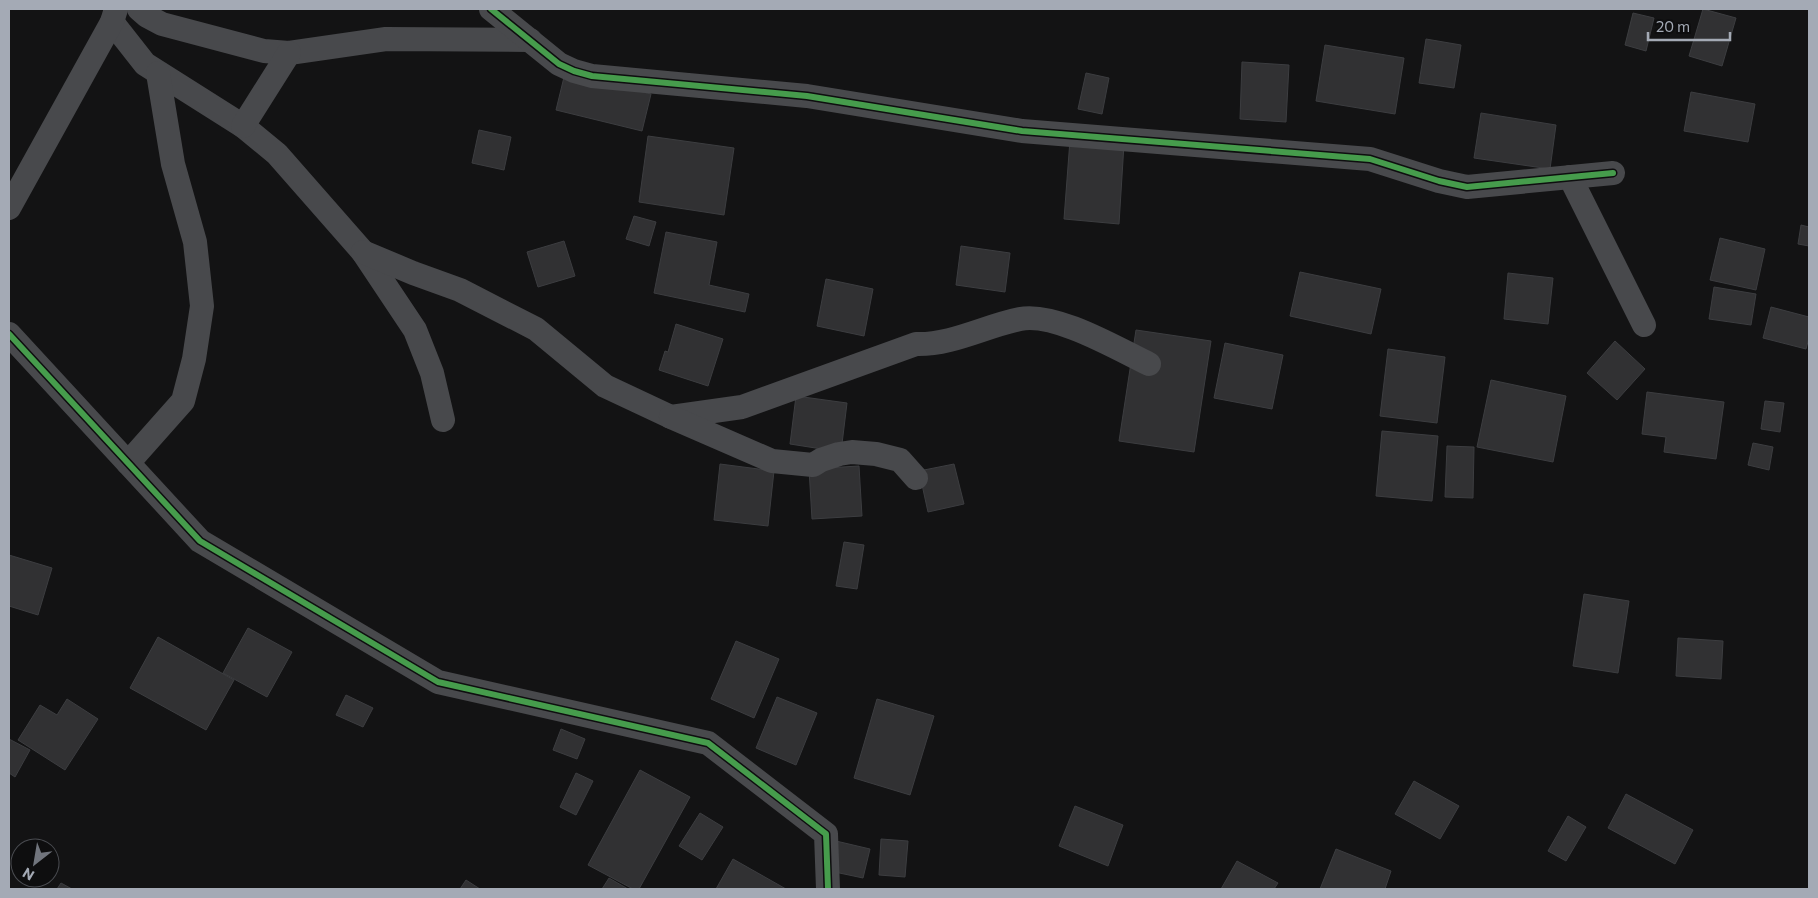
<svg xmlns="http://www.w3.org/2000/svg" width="1818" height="898" viewBox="0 0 1818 898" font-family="Commissioner,sans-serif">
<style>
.building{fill:#313133;stroke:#3c3d40}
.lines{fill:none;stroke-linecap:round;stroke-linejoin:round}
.street{stroke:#48494c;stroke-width:24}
.cycleway-casing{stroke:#0e0e0f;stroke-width:9}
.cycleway{stroke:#469c4c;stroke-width:6}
</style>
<rect width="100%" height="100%" fill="#131314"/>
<g class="building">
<polygon points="1703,9 1736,18 1722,66 1689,56"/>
<polygon points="1633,13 1654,18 1646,51 1625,45"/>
<polygon points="1426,39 1461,45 1454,88 1419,83"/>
<polygon points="1325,45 1404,58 1395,114 1316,101"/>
<polygon points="1242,62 1289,65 1286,122 1240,119"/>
<polygon points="565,73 651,94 642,131 556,110"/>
<polygon points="1086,73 1109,78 1102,114 1078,109"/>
<polygon points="1691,92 1755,104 1748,142 1684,131"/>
<polygon points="1481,113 1556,125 1550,169 1474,158"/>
<polygon points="479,130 511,137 504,170 472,163"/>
<polygon points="648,136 734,148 724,215 639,202"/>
<polygon points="1070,140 1124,144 1119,224 1064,219"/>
<polygon points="634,216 656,222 649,246 626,239"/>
<polygon points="1801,225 1809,227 1809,246 1798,244"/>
<polygon points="666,232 717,242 709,285 749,294 745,312 654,293"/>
<polygon points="1720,238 1765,249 1756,290 1710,280"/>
<polygon points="564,241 575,276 538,287 527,252"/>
<polygon points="961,246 1010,253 1005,292 956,285"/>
<polygon points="1300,272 1381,289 1371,334 1290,316"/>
<polygon points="1508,273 1553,278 1548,324 1504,319"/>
<polygon points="826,279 873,289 864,336 817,326"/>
<polygon points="1714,287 1756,294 1751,325 1709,319"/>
<polygon points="1771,307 1809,317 1809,338 1806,349 1763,338"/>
<polygon points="676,324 723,339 708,386 659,370 665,351 668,352"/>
<polygon points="1136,330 1211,341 1194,452 1119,441"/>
<polygon points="1615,341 1645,369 1617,400 1587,373"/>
<polygon points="1225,343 1283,355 1272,409 1214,398"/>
<polygon points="1388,349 1445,357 1437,423 1380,416"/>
<polygon points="1491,380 1566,396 1553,462 1477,447"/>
<polygon points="1647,392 1724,402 1716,459 1664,452 1666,437 1642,434"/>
<polygon points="796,396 847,403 841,452 790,444"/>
<polygon points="1765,401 1784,403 1780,432 1761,429"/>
<polygon points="1382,431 1438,436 1432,501 1376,496"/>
<polygon points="1753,443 1773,447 1769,470 1748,465"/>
<polygon points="1447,446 1474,447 1473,498 1445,497"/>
<polygon points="720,464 774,471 768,526 714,520"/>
<polygon points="954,464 964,504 928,512 919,471"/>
<polygon points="859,466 862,516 812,519 809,469"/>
<polygon points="844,542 864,545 857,589 836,586"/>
<polygon points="9,555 52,568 38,615 9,606"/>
<polygon points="1584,594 1629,601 1618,673 1573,666"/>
<polygon points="248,628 292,652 267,697 223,673"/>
<polygon points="158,637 234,680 206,730 130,688"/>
<polygon points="1678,638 1723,641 1721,679 1676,676"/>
<polygon points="736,641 779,659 754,718 711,699"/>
<polygon points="346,695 373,708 363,727 336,715"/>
<polygon points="777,697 817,713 796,765 756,748"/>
<polygon points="67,699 98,719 65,770 18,740 40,705 57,715"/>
<polygon points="877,699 934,716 910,795 854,778"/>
<polygon points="561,729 585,739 577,759 553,750"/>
<polygon points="9,739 30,750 15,777 9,773"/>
<polygon points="640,770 690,797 639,889 633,889 588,865"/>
<polygon points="576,773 593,781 576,815 560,807"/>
<polygon points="1414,781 1459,806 1440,839 1395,814"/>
<polygon points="1626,794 1693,830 1675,864 1608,828"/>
<polygon points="1075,806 1123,825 1108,866 1059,846"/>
<polygon points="700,813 723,827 702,860 679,846"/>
<polygon points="1568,816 1586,827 1566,861 1548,851"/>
<polygon points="881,839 908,841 905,877 879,875"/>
<polygon points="836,841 870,849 863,878 830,871"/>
<polygon points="1336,849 1391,871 1385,889 1320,889"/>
<polygon points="733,859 786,889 716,889"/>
<polygon points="1237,861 1278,883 1274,889 1221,889"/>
<polygon points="609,878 628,889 602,889"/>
<polygon points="466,880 480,889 460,889"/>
<polygon points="61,883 72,889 57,889"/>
</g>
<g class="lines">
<g class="street">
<polyline points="139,9 147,16 162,24 264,51 289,53 386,39 530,40"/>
<polyline points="491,9 559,64 574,71 592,76 807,96 1022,131 1370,159 1439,181 1467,187 1613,173"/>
<polyline points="112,22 145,64 243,126 277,154 363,252 415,330 432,373 443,420"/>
<polyline points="243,126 289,53"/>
<polyline points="1570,177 1644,325"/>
<polyline points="9,208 112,22 116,9"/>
<path d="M363,252L413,273L460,290L536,329L605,386L671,417L742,407L916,344C952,345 985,326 1020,319C1055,312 1116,348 1149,364"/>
<polyline points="9,334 200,541 438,682 708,743 826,834 828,889"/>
<polyline points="671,417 772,461 813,465 821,460 839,454 852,452 876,454 900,460 916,478"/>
<polyline points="128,463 183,401 194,359 202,306 195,242 173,164 158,73"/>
</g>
<g class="cycleway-casing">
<g id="cycleway">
<polyline points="491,9 559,64 574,71 592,76 807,96 1022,131 1370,159 1439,181 1467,187 1613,173"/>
<polyline points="9,334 200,541 438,682 708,743 826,834 828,889"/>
</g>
</g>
<use href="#cycleway" class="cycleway"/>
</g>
<rect width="1818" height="898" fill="none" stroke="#a4aab5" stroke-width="20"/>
<g transform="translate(35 863) rotate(211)"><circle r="24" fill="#0e0e0f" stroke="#4a4c51"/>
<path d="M0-4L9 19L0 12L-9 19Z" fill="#71757d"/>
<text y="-8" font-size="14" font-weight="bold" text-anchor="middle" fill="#a4aab5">N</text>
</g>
<path d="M1648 32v8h82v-8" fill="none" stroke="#a4aab5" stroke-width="2.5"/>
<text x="1656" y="32" font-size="15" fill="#a4aab5" stroke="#0e0e0f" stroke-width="4" paint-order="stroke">20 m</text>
</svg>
